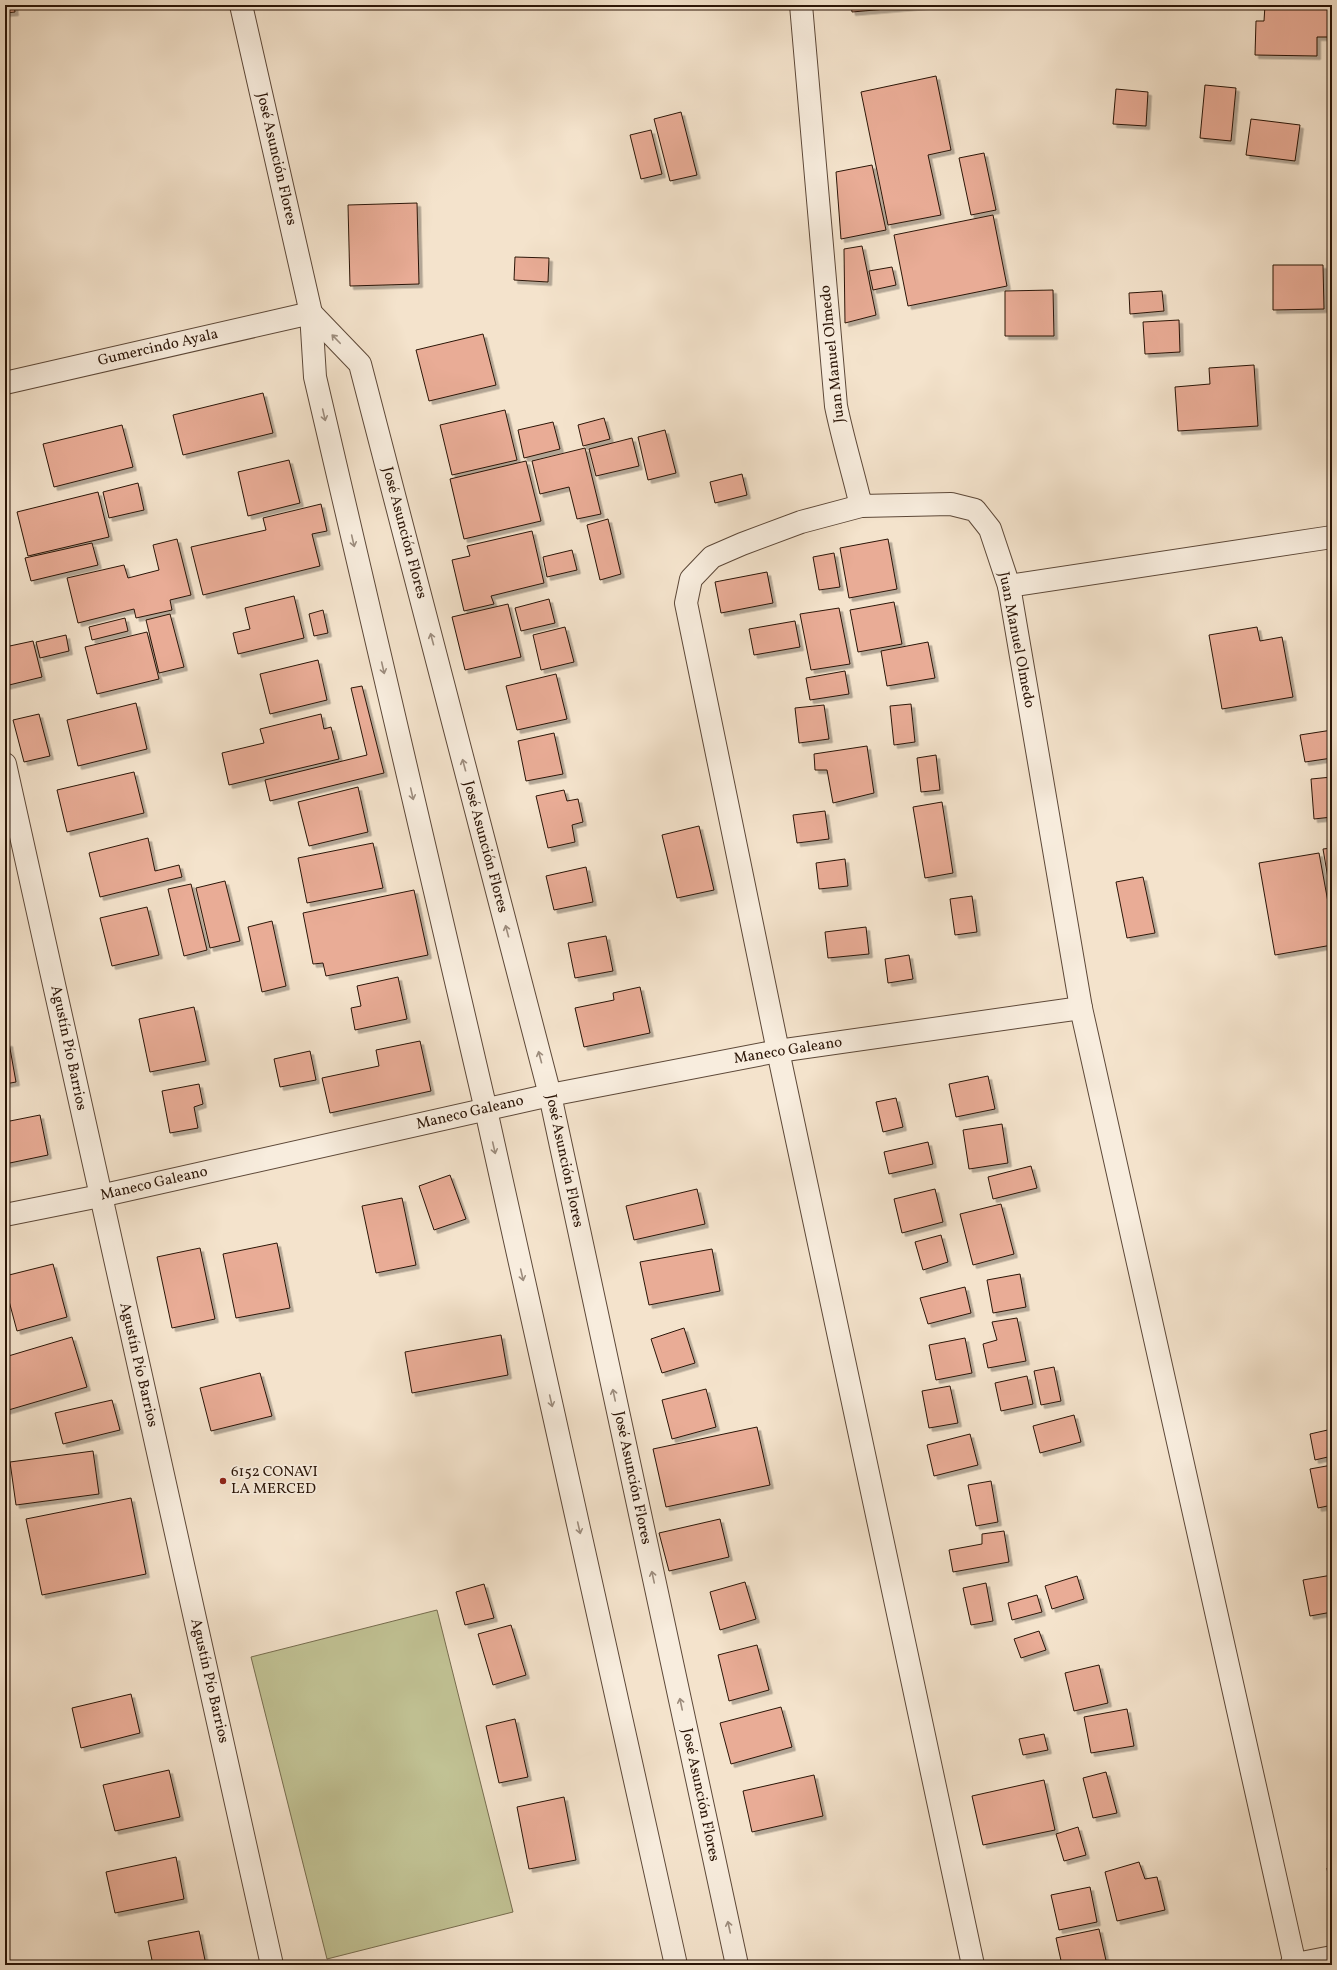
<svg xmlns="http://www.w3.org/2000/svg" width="1337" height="1970" viewBox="0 0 1337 1970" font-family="Vollkorn,serif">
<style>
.green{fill:#c1c294;stroke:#766c4e}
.building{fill:#e9ac96;stroke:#2b1507;filter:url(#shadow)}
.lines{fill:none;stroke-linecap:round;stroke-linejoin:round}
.minor-casing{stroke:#5d4838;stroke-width:24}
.minor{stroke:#f8edde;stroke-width:22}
.oneway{stroke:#9c8c7d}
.poi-dot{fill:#8f2418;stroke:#f8edde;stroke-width:1.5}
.labels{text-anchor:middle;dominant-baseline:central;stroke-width:3.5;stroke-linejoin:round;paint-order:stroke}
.street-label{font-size:15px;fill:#2b1507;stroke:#f8edde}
.poi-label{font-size:15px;fill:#2b1507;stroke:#f8edde;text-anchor:start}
</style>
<defs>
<filter id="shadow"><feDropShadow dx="3.5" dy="3.5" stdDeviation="0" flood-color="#0004"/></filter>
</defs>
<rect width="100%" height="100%" fill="#f4e3cc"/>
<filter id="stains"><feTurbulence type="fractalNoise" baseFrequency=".005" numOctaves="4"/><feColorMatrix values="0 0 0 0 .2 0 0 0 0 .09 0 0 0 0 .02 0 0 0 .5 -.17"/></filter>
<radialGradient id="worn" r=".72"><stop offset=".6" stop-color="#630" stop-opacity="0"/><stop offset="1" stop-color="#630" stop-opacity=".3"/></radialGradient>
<polygon class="green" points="437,1610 513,1912 327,1959 251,1657"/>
<g class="building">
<polygon points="5,5 14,5 15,12 5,13"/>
<polygon points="851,5 932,5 852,12"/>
<polygon points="1265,5 1332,5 1332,55 1329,55 1329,37 1317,37 1317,56 1255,55 1256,21 1264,21"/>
<polygon points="936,76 951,150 928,155 941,215 888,225 861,92"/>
<polygon points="1205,85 1236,88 1231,141 1200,138"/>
<polygon points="1116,89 1148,92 1146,126 1113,124"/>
<polygon points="681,112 697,175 670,181 654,119"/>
<polygon points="1251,119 1300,125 1295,161 1246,155"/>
<polygon points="651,130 662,174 641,179 630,135"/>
<polygon points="984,153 996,210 971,215 959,158"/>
<polygon points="872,165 886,230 841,239 836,172"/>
<polygon points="417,203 419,284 350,286 348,205"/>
<polygon points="993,215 1007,286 908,306 894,235"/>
<polygon points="862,246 876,315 845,323 844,249"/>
<polygon points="515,257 549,258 548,282 514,280"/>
<polygon points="1273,265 1323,265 1324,309 1273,310"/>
<polygon points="892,267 896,285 873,290 869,271"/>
<polygon points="1053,290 1054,336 1005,336 1005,291"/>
<polygon points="1162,291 1164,311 1130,314 1129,293"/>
<polygon points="1179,320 1180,352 1145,354 1143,322"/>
<polygon points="483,334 496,385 429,401 416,350"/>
<polygon points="1254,365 1258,426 1178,431 1175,387 1210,384 1209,368"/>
<polygon points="263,393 273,433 183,455 173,415"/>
<polygon points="505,410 517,460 452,475 440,425"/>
<polygon points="604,418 610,439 583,446 578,425"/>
<polygon points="553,422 560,449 524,458 518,430"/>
<polygon points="122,425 133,467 54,487 43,444"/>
<polygon points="665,430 676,473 648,480 638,437"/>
<polygon points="632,438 639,466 596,476 589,449"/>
<polygon points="585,448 601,514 577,519 569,487 540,494 532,461"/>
<polygon points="289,460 300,503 248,516 238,472"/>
<polygon points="526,461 541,521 464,539 450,479"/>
<polygon points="742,474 747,495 715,503 710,482"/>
<polygon points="138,483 144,510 109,518 103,492"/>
<polygon points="98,492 109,537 28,556 17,512"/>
<polygon points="321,504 327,531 312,534 320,566 203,595 191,547 266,530 263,518"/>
<polygon points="608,519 621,574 600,580 587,525"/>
<polygon points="532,531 544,583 491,596 494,604 464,611 452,560 470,556 467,546"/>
<polygon points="177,539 191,595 170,600 172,610 136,618 134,609 78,623 67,578 124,565 128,578 159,570 153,545"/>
<polygon points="888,539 897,589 849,598 840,548"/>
<polygon points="92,543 98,565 31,581 25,558"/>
<polygon points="572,550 577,570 547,577 543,557"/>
<polygon points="834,553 840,587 819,590 813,557"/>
<polygon points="767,572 773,603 721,613 715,582"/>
<polygon points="294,596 304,638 238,654 233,633 250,629 245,608"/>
<polygon points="549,599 555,623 521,631 515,608"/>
<polygon points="894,602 902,644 858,652 850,610"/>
<polygon points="508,604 521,657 465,670 452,617"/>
<polygon points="839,608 850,664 811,670 800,614"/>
<polygon points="323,610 328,633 314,636 309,614"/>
<polygon points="170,614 184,667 159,673 146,620"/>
<polygon points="125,618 128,631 92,640 89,627"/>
<polygon points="795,621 800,647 754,655 749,629"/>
<polygon points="565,627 574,662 541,670 533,635"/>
<polygon points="1257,627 1260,641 1282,637 1293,697 1222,709 1209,635"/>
<polygon points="147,632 159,679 97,694 85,647"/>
<polygon points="66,635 69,651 40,658 36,642"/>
<polygon points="33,641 42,677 5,686 5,647"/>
<polygon points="928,642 935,678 887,686 881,651"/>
<polygon points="318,660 327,700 270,714 260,674"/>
<polygon points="845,671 849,694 810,700 806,678"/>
<polygon points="556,674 567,719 517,730 506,686"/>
<polygon points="362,686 384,773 270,801 265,780 367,755 351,688"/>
<polygon points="136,703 147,749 78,766 67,720"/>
<polygon points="911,704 915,742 894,745 890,706"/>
<polygon points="824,705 829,739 799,743 795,708"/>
<polygon points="39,714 50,756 24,762 13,720"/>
<polygon points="321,714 324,729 331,727 339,759 229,785 222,753 264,743 260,729"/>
<polygon points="1332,730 1332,758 1305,762 1300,735"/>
<polygon points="554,733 563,774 526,781 518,741"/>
<polygon points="867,746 874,793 833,803 827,770 815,770 814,754"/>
<polygon points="936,755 940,790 921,792 917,758"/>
<polygon points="134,772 144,813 67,832 57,790"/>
<polygon points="1332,777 1332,817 1314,819 1311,779"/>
<polygon points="358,787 368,832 309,846 298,802"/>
<polygon points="564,790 567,801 578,799 583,822 572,825 575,842 548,848 536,796"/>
<polygon points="942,802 953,873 925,878 913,807"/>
<polygon points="825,811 829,839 797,843 793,815"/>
<polygon points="699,826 714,890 677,898 662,835"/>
<polygon points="148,838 155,871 179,865 182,877 100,897 89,853"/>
<polygon points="373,843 383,888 307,903 298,858"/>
<polygon points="1332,848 1332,902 1323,849"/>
<polygon points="1319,853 1332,924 1332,945 1275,955 1259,863"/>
<polygon points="845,859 848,886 819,889 816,863"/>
<polygon points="586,867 593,902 554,910 546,876"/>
<polygon points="1143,877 1155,933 1127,938 1116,882"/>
<polygon points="225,881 240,941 210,948 196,888"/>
<polygon points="191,884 207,950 184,956 168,889"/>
<polygon points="414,890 428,955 326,976 323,963 313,964 303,913"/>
<polygon points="972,896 977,932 955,935 950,899"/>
<polygon points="147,907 159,955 112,966 100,918"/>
<polygon points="272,921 286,986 262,992 248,927"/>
<polygon points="866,927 869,954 828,958 825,932"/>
<polygon points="606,936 613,971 575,978 568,943"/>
<polygon points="909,955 913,979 888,983 885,959"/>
<polygon points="398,977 407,1019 355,1030 351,1008 361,1006 357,986"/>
<polygon points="640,987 650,1033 584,1047 575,1008 614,1000 613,993"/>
<polygon points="194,1007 206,1061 150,1072 139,1019"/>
<polygon points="420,1041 431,1091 330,1113 322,1078 379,1066 376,1050"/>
<polygon points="5,1043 9,1043 16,1082 5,1084"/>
<polygon points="310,1051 316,1080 280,1087 274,1059"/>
<polygon points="988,1076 995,1109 956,1117 949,1084"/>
<polygon points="199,1084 203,1104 194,1107 198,1128 170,1133 162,1091"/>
<polygon points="896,1098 903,1127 883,1132 876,1102"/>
<polygon points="40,1115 48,1155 5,1164 5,1122"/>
<polygon points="1002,1124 1008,1163 969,1169 963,1130"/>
<polygon points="928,1142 933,1164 889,1174 884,1152"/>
<polygon points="1031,1166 1037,1188 993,1199 988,1177"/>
<polygon points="450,1175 466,1219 434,1230 419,1186"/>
<polygon points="697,1189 705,1224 634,1240 626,1206"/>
<polygon points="935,1189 943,1222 902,1233 894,1199"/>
<polygon points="402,1198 416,1265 376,1273 362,1206"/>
<polygon points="1001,1204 1014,1254 973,1265 960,1214"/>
<polygon points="941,1235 948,1262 923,1270 915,1242"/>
<polygon points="277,1243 290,1308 236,1318 223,1254"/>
<polygon points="200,1248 215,1319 172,1328 157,1257"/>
<polygon points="712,1249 720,1291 649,1305 640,1262"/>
<polygon points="53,1264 67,1317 17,1331 5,1286 5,1276"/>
<polygon points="1020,1274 1026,1307 993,1313 987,1280"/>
<polygon points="965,1287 971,1313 928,1324 920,1298"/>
<polygon points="1017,1318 1026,1361 988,1368 983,1344 997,1340 992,1322"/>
<polygon points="684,1328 695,1363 662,1373 651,1339"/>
<polygon points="501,1335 508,1375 412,1393 405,1352"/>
<polygon points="72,1337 87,1387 5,1411 5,1357"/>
<polygon points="965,1338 972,1373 936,1380 929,1345"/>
<polygon points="1054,1367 1061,1401 1041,1405 1034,1371"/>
<polygon points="260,1373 272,1416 211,1431 200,1388"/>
<polygon points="1027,1376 1033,1404 1001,1411 995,1383"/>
<polygon points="950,1386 958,1423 929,1428 922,1391"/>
<polygon points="706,1389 716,1427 672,1439 662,1400"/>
<polygon points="112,1400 120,1430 63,1444 55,1413"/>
<polygon points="1074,1415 1081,1442 1040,1453 1033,1426"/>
<polygon points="757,1427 770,1485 666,1507 653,1449"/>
<polygon points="1332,1429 1332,1456 1315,1460 1310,1434"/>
<polygon points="970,1434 978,1465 934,1476 927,1445"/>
<polygon points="93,1451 99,1494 16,1505 10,1462"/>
<polygon points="1332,1465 1332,1505 1318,1508 1310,1469"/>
<polygon points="991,1481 998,1522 976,1526 968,1485"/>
<polygon points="131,1498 146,1574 42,1595 26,1519"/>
<polygon points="720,1519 729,1557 669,1571 659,1533"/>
<polygon points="1004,1531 1009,1562 953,1572 949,1550 982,1544 982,1534"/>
<polygon points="1332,1575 1332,1612 1310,1616 1303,1580"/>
<polygon points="1077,1576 1084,1599 1052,1609 1045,1586"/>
<polygon points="745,1582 756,1619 720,1630 710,1592"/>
<polygon points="986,1583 993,1621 971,1625 963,1588"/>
<polygon points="484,1584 494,1618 465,1625 456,1592"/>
<polygon points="1037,1595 1042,1612 1012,1620 1008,1603"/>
<polygon points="511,1625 526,1675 493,1685 478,1634"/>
<polygon points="1039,1631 1046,1650 1021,1658 1014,1639"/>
<polygon points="757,1645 769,1690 729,1701 718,1655"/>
<polygon points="1099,1665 1108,1703 1074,1711 1065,1673"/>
<polygon points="131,1694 140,1733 81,1748 72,1708"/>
<polygon points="781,1707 792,1747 731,1764 720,1723"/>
<polygon points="1127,1709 1134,1746 1091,1753 1084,1717"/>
<polygon points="515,1719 528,1777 499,1783 486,1726"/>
<polygon points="1044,1734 1048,1750 1023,1755 1019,1739"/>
<polygon points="169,1770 180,1817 115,1831 103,1785"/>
<polygon points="1106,1772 1117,1813 1093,1818 1083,1778"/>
<polygon points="814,1775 823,1816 752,1832 743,1791"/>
<polygon points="1044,1780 1055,1830 983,1845 972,1796"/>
<polygon points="564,1797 576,1860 529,1869 517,1807"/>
<polygon points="1078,1827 1086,1855 1064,1861 1056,1834"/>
<polygon points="176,1857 184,1899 115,1913 106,1872"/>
<polygon points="1139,1862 1145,1879 1157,1877 1165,1910 1117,1921 1105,1872"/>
<polygon points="1332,1867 1332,1902 1327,1868"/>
<polygon points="1090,1887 1097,1922 1059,1930 1051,1895"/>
<polygon points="1099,1929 1107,1965 1062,1965 1056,1938"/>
<polygon points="199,1931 206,1965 153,1965 148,1941"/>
</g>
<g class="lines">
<g class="minor-casing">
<g id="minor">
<polyline points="241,5 311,313 315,377 486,1110 676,1965"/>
<path d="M801,5L836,406C843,440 853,472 861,506L951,504L975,510L990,529L1009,586L1081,1008L1295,1965"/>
<polyline points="311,313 360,364 550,1095 737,1965"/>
<polyline points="5,383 311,313"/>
<polyline points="861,506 801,522 742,544 712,557 691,579 686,603 778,1051 973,1965"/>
<polyline points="1009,586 1332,537"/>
<polyline points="5,764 272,1965"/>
<polyline points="5,1215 100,1196 550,1095 778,1051 1081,1008"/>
<polyline points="1291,1965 1332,1957"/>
</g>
</g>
<use href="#minor" class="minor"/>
</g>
<defs><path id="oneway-shaft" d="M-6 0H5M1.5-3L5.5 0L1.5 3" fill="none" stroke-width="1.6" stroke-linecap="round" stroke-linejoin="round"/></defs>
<g class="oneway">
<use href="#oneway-shaft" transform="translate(336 339) rotate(-134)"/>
<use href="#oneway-shaft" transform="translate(324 415) rotate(77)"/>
<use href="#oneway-shaft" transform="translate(353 541) rotate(77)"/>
<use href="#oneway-shaft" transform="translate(432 639) rotate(-105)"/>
<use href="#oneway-shaft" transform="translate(383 668) rotate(77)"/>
<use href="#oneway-shaft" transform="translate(464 765) rotate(-105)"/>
<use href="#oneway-shaft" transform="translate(412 794) rotate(77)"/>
<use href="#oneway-shaft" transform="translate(507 931) rotate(-105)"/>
<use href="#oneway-shaft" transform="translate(540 1057) rotate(-105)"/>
<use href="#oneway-shaft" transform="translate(494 1148) rotate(77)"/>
<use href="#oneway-shaft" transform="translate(522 1275) rotate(77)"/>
<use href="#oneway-shaft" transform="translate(614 1395) rotate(-102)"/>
<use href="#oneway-shaft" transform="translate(551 1401) rotate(77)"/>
<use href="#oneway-shaft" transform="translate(579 1528) rotate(77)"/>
<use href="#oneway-shaft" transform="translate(653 1577) rotate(-102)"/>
<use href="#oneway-shaft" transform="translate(681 1704) rotate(-102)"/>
<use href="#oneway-shaft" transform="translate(729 1927) rotate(-102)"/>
</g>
<circle class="poi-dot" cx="223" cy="1481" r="4"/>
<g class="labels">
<g class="street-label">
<text transform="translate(276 159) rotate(77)">José Asunción Flores</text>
<text transform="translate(158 348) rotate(-13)">Gumercindo Ayala</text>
<text transform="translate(833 354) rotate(-96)">Juan Manuel Olmedo</text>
<text transform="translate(404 533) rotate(75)">José Asunción Flores</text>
<text transform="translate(1016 640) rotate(79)">Juan Manuel Olmedo</text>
<text transform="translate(485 847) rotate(75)">José Asunción Flores</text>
<text transform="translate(68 1048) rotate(78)">Agustín Pío Barrios</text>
<text transform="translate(788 1051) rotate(-9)">Maneco Galeano</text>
<text transform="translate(470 1113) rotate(-13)">Maneco Galeano</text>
<text transform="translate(564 1161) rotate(78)">José Asunción Flores</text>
<text transform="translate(154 1184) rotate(-13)">Maneco Galeano</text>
<text transform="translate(138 1365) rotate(77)">Agustín Pío Barrios</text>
<text transform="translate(632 1478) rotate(78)">José Asunción Flores</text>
<text transform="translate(209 1681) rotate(77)">Agustín Pío Barrios</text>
<text transform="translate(700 1795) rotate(78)">José Asunción Flores</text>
</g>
<g class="poi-label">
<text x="231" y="1472">6152 CONAVI<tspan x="231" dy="17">LA MERCED</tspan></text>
</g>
</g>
<rect width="1337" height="1970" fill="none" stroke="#f4e3cc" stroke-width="20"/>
<rect x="6" y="6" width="1325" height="1958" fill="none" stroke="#2b1507" stroke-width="2"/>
<rect x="10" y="10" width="1317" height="1950" fill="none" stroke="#2b1507"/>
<rect width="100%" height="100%" filter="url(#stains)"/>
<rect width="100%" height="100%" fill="url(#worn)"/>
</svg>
